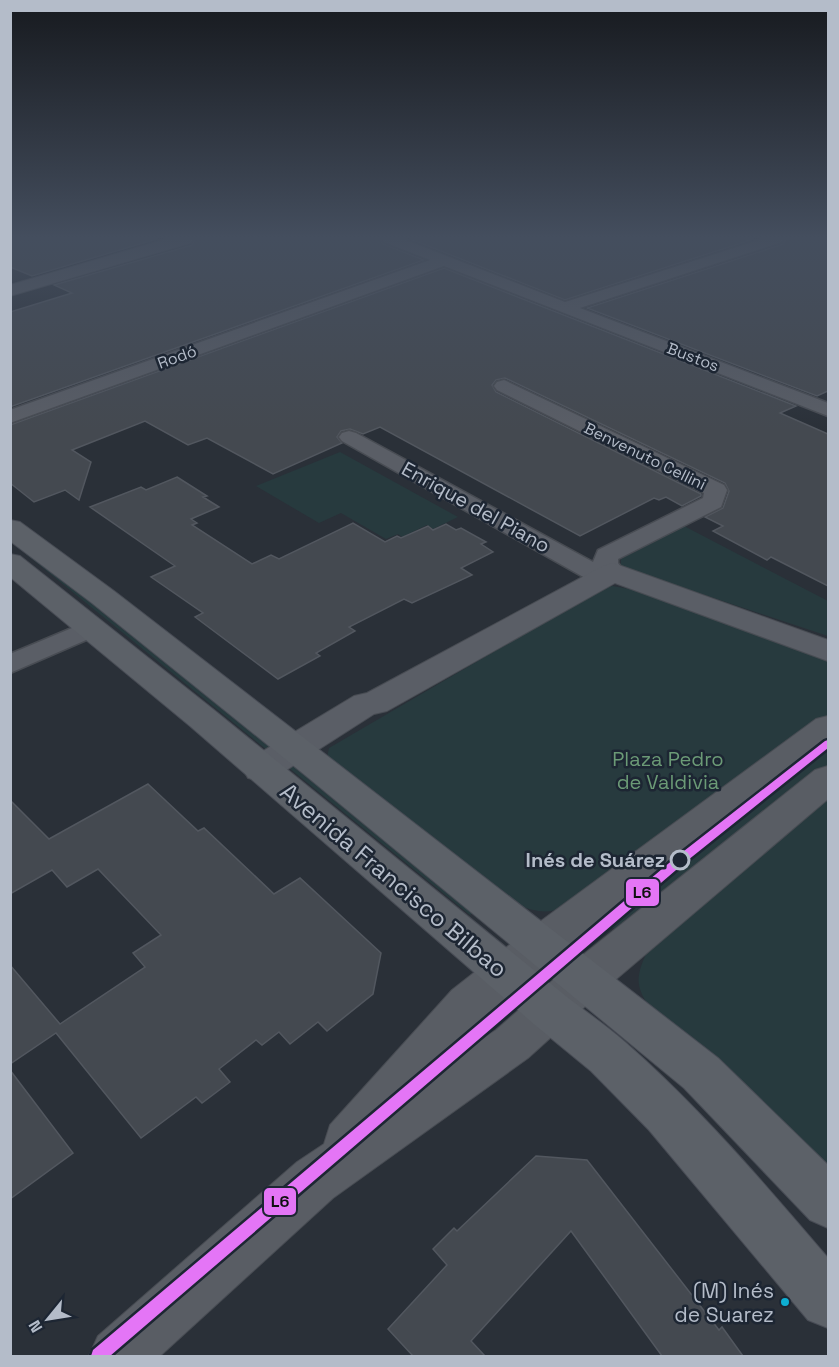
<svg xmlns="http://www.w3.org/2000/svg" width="839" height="1367" viewBox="0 0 839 1367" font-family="'Space Grotesk',sans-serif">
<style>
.green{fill:#273a3e}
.building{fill:#444950;stroke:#52575f;stroke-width:1.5}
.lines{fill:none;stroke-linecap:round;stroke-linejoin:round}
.minor-casing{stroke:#484c53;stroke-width:3}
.tertiary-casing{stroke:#484c53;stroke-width:2}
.secondary-casing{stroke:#484c53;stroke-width:2}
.primary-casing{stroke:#484c55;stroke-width:2}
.minor{fill:#5a5e66;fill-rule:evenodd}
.tertiary{fill:#5a5e66;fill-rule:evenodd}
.secondary{fill:#595d64;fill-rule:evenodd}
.primary{fill:#5c6168;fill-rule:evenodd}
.metro-1-casing{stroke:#1d2633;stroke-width:5}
.metro-1{fill:#e475f6;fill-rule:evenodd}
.stop-dot{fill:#1d2633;stroke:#b4bcc9;stroke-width:3}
.bus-dot{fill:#0dafd3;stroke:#1d2633;stroke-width:2}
.labels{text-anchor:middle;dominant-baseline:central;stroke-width:5;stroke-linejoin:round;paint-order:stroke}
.far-street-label{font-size:16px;fill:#b4bcc9;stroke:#1d2633}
.street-label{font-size:20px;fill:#b4bcc9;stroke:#1d2633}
.park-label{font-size:20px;fill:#6b9a76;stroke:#1d2633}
.stop-label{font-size:20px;font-weight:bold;fill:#b4bcc9;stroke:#1d2633;text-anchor:end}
.near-bus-label{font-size:21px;fill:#b4bcc9;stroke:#1d2633;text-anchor:end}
.near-street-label{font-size:24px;fill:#b4bcc9;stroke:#1d2633}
.line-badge{stroke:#1d2633;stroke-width:2}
.pale-badge-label{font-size:16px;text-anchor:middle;font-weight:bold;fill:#111}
</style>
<rect width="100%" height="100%" fill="#2a3038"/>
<g class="green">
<polygon points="340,452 458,517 433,529 427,525 402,537 398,534 386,539 341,513 319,523 256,486"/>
<polygon points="684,526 828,601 828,636 621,567 621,559"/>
<polygon points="10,537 92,600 472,913 470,915 11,542"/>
<path d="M612,586L641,591L828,660V1170L777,1116L647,1003C635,985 637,974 646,954L577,900C553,915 541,914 515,904L327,757L329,748L601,589Z"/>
</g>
<g class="building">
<polygon points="10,239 157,239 32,276 10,267"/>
<polygon points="195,239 380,239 383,244 424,260 10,407 10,312 72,293 54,285 192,245"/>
<polygon points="410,239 754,239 565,300"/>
<polygon points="786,239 828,239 828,391 817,396 587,308 783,244"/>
<polygon points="444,268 796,406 780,413 828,434 828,586 771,557 767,560 713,531 723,526 705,517 723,508 729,491 725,483 505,378 496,380 492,385 496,392 701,494 701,496 682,506 666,497 659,500 654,498 580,536 380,427 363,434 350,429 341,431 337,437 342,443 273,474 207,438 188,445 145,421 72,450 91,462 79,500 65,490 34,502 10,483 10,425"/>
<polygon points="177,477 207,496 203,497 219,507 191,519 197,523 192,525 252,564 271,555 279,559 353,523 385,542 397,536 401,538 428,526 433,530 446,524 456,530 461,528 486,542 481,544 493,552 461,568 472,575 412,603 404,599 349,627 355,631 316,653 320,656 278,679 195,617 203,613 151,577 175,566 90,507 141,487 146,490"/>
<polygon points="148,784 198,831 204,828 274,894 300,878 381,953 373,994 327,1031 318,1022 290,1044 279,1032 262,1045 256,1040 219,1069 230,1082 202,1103 196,1097 141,1138 56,1033 10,1064 10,965 60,1024 145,967 133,953 161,935 98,869 67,887 52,870 10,894 10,800 49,839"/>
<polygon points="10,1070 73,1153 10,1199"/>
<polygon points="536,1156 587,1160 719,1330 722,1327 743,1356 662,1356 571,1231 471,1341 485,1356 413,1356 388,1329 447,1265 433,1249 454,1228 457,1231"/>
</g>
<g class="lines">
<g class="minor-casing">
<g id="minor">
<polygon points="382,239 403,239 565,302 762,239 784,239 782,242 580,308 828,403 828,416 444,266 10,423 10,410 430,260 384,242"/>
<path d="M504,380L724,485L727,490L721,507L618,559V563L625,572C618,582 606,586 594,583L342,441L339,437L342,433L349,431L356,433L593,562L598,550L703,498L704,493L497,390L494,386L497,382Z"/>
<polygon points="91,620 100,622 104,628 100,634 10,673 10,654"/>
</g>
</g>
<g class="tertiary-casing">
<g id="tertiary">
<polygon points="166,239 193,239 191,243 10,296 10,285"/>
<polygon points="613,563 828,640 828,661 615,583 387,711 374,714 274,778 261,781 248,778 243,769 248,760 354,696 367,693 603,566"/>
</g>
</g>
<g class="secondary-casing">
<polygon id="secondary" points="828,716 828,744 556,956 484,1018 446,1063 496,1030 569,966 815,770 828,766 828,799 601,992 528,1058 333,1198 160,1356 89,1356 98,1336 297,1162 324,1144 330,1125 452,990 526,932 816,719"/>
</g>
<g class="primary-casing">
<g id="primary">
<polygon points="10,520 20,522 114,591 718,1058 828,1165 828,1228 810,1220 684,1088 305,775 92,603 10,541"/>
<path d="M10,554L20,556L214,710L567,997C586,1012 607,1026 625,1042C699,1107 764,1183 828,1258V1328L808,1320L649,1130L591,1071L535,1025L190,726L10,577Z"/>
</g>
</g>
<use href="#minor" class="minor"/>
<use href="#tertiary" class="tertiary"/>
<use href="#secondary" class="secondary"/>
<use href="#primary" class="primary"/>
<g class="metro-1-casing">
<polygon id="metro-1" points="828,740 828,748 683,864 110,1356 91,1356 93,1350 675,858 825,741"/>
</g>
<use href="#metro-1" class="metro-1"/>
</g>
<linearGradient id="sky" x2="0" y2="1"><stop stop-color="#171a1f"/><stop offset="0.55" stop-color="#444e5e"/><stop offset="1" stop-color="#444e5e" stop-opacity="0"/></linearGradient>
<rect width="839" height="431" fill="url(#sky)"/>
<circle class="stop-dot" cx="680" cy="860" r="9"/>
<circle class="bus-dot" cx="785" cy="1302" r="5"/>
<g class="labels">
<g class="far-street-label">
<text transform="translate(177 357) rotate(-20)">Rodó</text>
<text transform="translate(693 357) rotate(21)">Bustos</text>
<text transform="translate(645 456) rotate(26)">Benvenuto Cellini</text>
</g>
<g class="street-label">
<text transform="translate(476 507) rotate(29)">Enrique del Piano</text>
</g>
<g class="park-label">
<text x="668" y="759">Plaza Pedro<tspan x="668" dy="23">de Valdivia</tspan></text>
</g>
<g class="stop-label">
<text x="665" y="860">Inés de Suárez</text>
</g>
<g class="near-bus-label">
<text x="774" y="1290">(M) Inés<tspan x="774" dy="24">de Suarez</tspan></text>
</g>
<g class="near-street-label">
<text transform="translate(394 880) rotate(40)">Avenida Francisco Bilbao</text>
</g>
</g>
<g class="line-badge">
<rect x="625" y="878" width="35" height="29" rx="6" fill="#e475f6"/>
<rect x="263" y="1187" width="34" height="29" rx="6" fill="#e475f6"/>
</g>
<g class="pale-badge-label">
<text x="642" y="898">L6</text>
<text x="280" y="1207">L6</text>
</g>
<rect width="839" height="1367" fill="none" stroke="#b4bcc9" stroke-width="24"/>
<g transform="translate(48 1319) rotate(240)" stroke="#1d2633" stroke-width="4.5" paint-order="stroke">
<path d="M0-4.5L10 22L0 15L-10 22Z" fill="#b4bcc9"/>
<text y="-9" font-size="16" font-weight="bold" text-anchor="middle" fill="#b4bcc9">N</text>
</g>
</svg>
